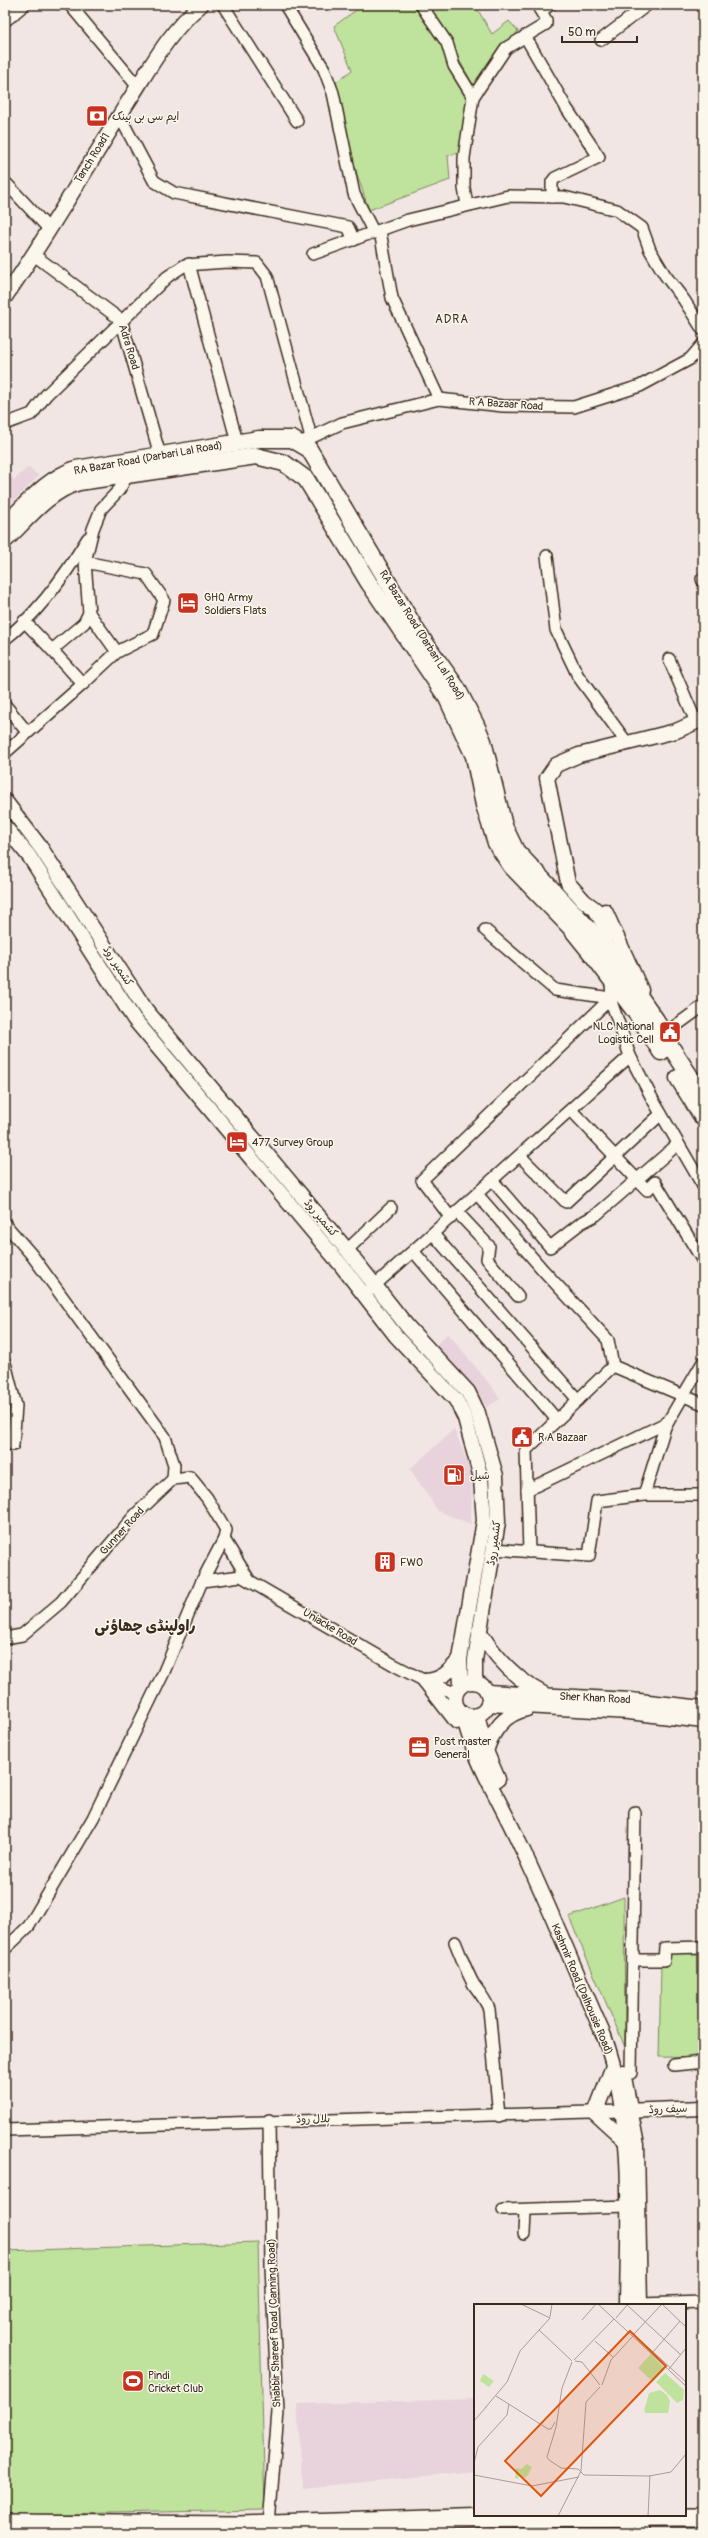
<svg xmlns="http://www.w3.org/2000/svg" width="708" height="2538" viewBox="0 0 708 2538" font-family="Pangolin,'Playpen Sans Arabic',sans-serif">
<style>
.built{fill:#e8d2dc}
.green{fill:#bfe29c;stroke:#7d865d}
.lines{fill:none;stroke-linecap:round;stroke-linejoin:round}
.trunk-tunnel{stroke:#cdc0bd;stroke-width:19;stroke-dasharray:19 10;stroke-linecap:butt}
.minor-casing{stroke:#3b2a1e;stroke-width:14}
.tertiary-casing{stroke:#3b2a1e;stroke-width:17}
.secondary-casing{stroke:#3b2a1e;stroke-width:19}
.trunk-casing{stroke:#3b2a1e;stroke-width:22}
.minor{stroke:#fbf7ec;stroke-width:11}
.tertiary{stroke:#fbf7ec;stroke-width:14}
.secondary{stroke:#fbf7ec;stroke-width:16}
.trunk{stroke:#fbf7ec;stroke-width:19}
.labels{text-anchor:middle;dominant-baseline:central;stroke-width:3;stroke-linejoin:round;paint-order:stroke}
.poi-label{font-size:11px;fill:#3b2a1e;stroke:#fbf7ec;text-anchor:start}
.street-label{font-size:11px;fill:#3b2a1e;stroke:#fbf7ec}
.neighbourhood-label{font-size:12px;letter-spacing:1px;fill:#3b2a1e;stroke:#fbf7ec}
.district-label{font-size:15px;font-weight:bold;fill:#3b2a1e;stroke:#fbf7ec}
.inset-road{fill:none;stroke:#a99b95;stroke-width:1}
.view{fill:#df570d;fill-opacity:0.15;stroke:#df570d;stroke-width:2}
.inset-edge{fill:none;stroke:#3b2a1e;stroke-width:2}
</style>
<rect width="100%" height="100%" fill="#f2e6e5"/>
<filter id="ink" filterUnits="userSpaceOnUse"><feTurbulence type="fractalNoise" baseFrequency=".025" numOctaves="2"/><feDisplacementMap in="SourceGraphic" scale="8" xChannelSelector="R" yChannelSelector="G"/><feConvolveMatrix kernelMatrix="1 2 1 2 8 2 1 2 1" color-interpolation-filters="sRGB"/></filter>
<g filter="url(#ink)">
<g class="built">
<polygon points="28,467 39,476 5,509 5,471 14,480"/>
<polygon points="448,1333 492,1387 500,1399 487,1407 436,1345"/>
<polygon points="454,1429 472,1474 471,1524 438,1511 410,1469"/>
<polygon points="475,2399 475,2471 303,2488 297,2404"/>
</g>
<g class="green">
<polygon points="363,5 418,5 445,45 469,100 461,153 448,155 450,180 369,210 355,168 336,82 352,70 334,26"/>
<polygon points="428,5 475,5 492,34 509,21 518,31 475,88"/>
<polygon points="624,1897 625,2047 569,1917"/>
<polygon points="669,1953 703,1954 703,2058 659,2057 661,1965 669,1964"/>
<polygon points="258,2242 265,2510 5,2515 5,2251"/>
</g>
<g class="lines">
<polyline class="trunk-tunnel" points="397,2529 616,2527"/>
<g class="minor-casing">
<g id="minor">
<polyline points="5,5 13,15"/>
<polyline points="70,5 138,87"/>
<polyline points="223,5 297,121"/>
<polyline points="285,5 324,69 333,93 354,194 374,233"/>
<polyline points="421,5 447,43 454,66 473,97 464,158 464,188 467,205"/>
<polyline points="541,11 550,5"/>
<polyline points="5,21 24,5"/>
<polyline points="525,36 567,109 599,157 555,178 552,182 552,197"/>
<polyline points="601,40 647,5"/>
<polyline points="473,97 506,48 546,24 546,20 537,5"/>
<polyline points="119,115 154,181 174,193 348,227 354,240"/>
<polyline points="5,182 49,229"/>
<polyline points="380,231 392,298 439,399"/>
<polyline points="313,254 408,220 508,196 564,197 617,210 642,228 650,250 665,275 684,300 703,330"/>
<polyline points="34,255 121,320 160,455"/>
<polyline points="189,264 237,442"/>
<polyline points="5,424 32,414 46,395 167,277 185,265 227,262 257,263 267,276 311,437"/>
<polyline points="306,440 342,423 439,399 503,406 574,407 640,386 690,359 703,344"/>
<polyline points="547,556 556,630 578,676 627,743"/>
<polyline points="85,562 146,574 164,600 153,634 117,652"/>
<polyline points="702,579 703,581"/>
<polyline points="24,621 52,650"/>
<path d="M5,639C39,613 66,574 88,538"/>
<polyline points="669,659 696,722"/>
<polyline points="83,684 117,652 89,613"/>
<polyline points="5,705 27,732"/>
<polyline points="6,752 83,684 52,650 84,623 89,613 85,562 93,529 101,509 119,490 129,473"/>
<polyline points="485,930 555,990 611,998"/>
<polyline points="663,1035 703,1006"/>
<polyline points="630,1056 653,1100 703,1186"/>
<polyline points="571,1110 647,1190 655,1182 703,1261"/>
<polyline points="520,1156 566,1202 661,1114"/>
<polyline points="492,1180 550,1247 581,1223 596,1215 678,1144"/>
<polyline points="477,1194 543,1270 608,1340 613,1366"/>
<polyline points="457,1212 489,1246 487,1259 518,1296"/>
<polyline points="451,1218 422,1180 611,998"/>
<polyline points="5,1224 31,1254 165,1437 174,1465 173,1479"/>
<polyline points="433,1234 578,1400"/>
<polyline points="347,1250 391,1208"/>
<polyline points="414,1252 557,1420"/>
<polyline points="364,1295 630,1056 612,1004 611,979"/>
<polyline points="5,1363 16,1406 13,1445"/>
<polyline points="527,1490 668,1422"/>
<polyline points="644,1495 665,1427 703,1362"/>
<polyline points="224,1539 249,1580"/>
<polyline points="494,1549 589,1556 597,1501 644,1495 703,1495"/>
<polyline points="529,1552 526,1450 613,1366 703,1404"/>
<polyline points="202,1581 241,1576 394,1665 425,1681 455,1693"/>
<polyline points="5,1638 22,1635 61,1602 135,1515 173,1479 190,1477 207,1498 226,1530 224,1539 202,1581 163,1674 93,1818 29,1926 5,1949"/>
<path d="M455,1942C461,1956 466,1971 474,1985C480,1993 485,1999 489,2009L499,2116"/>
<polyline points="633,1960 664,1960 665,1948 703,1947"/>
<polyline points="674,2065 703,2062"/>
<polyline points="631,2073 635,1812"/>
<polyline points="269,2120 271,2266 278,2412 269,2524"/>
<polyline points="5,2130 622,2111"/>
<polyline points="503,2210 628,2206"/>
<polyline points="524,2234 525,2211"/>
<polyline points="640,2304 703,2302"/>
</g>
</g>
<g class="tertiary-casing">
<g id="tertiary">
<path d="M5,297C49,234 87,167 128,102C150,68 169,31 201,5"/>
<polyline points="5,801 41,848 146,1010 347,1250 407,1326 468,1392 478,1413 496,1476 498,1522 475,1660 475,1682"/>
<polyline points="5,827 29,856 134,1019 341,1265 396,1336 456,1400 465,1418 481,1478 484,1521 460,1659 461,1686"/>
<polyline points="605,911 641,990"/>
<polyline points="600,951 604,945 604,925 595,909 584,901 568,883 547,778 556,765 579,755 676,731 703,719"/>
<path d="M479,1631C496,1658 516,1680 544,1694"/>
<polyline points="425,1681 457,1722"/>
<path d="M425,1681C442,1680 450,1671 460,1659"/>
<circle cx="472" cy="1699" r="17"/>
<polyline points="487,1692 630,1700 703,1708"/>
<polyline points="488,1704 629,1712 703,1721"/>
<path d="M463,1714C473,1759 498,1797 517,1838C548,1903 575,1970 604,2036C635,2122 628,2215 627,2305"/>
<polyline points="477,1715 486,1751 498,1779"/>
<path d="M486,1751C493,1730 504,1714 527,1709"/>
<polyline points="613,2066 595,2113 627,2142"/>
<polyline points="623,2072 637,2145 640,2305"/>
<polyline points="624,2111 703,2108"/>
<polyline points="642,2515 642,2533"/>
<polyline points="627,2533 627,2515"/>
</g>
</g>
<g class="secondary-casing">
<g id="secondary">
<path d="M5,525C27,504 47,479 76,469L259,439H292L309,449L418,633L457,688L476,725L483,741L504,826L516,851L604,945L656,1020L663,1035L703,1096"/>
<path d="M5,540C27,519 49,490 79,482L256,456L284,463L306,479L369,583L447,698L474,756L484,805L496,843L511,866L570,927L595,958L639,1017L661,1052"/>
<polyline points="678,1078 703,1118"/>
</g>
</g>
<g class="trunk-casing">
<polyline id="trunk" points="5,2524 240,2526 492,2518 703,2517"/>
</g>
<use href="#minor" class="minor"/>
<use href="#tertiary" class="tertiary"/>
<use href="#secondary" class="secondary"/>
<use href="#trunk" class="trunk"/>
</g>
</g>
<defs>
<g id="bank-square" transform="scale(1.15)"><rect x="-9" y="-9" width="18" height="18" rx="4" fill="#c8321e" stroke="#fbf7ec"/><path d="M-6-4H6V4H-6ZM0-2.3a2.3 2.3 0 1 0 0 4.6a2.3 2.3 0 1 0 0-4.6Z" fill="#fff"/></g>
<g id="hotel-square" transform="scale(1.15)"><rect x="-9" y="-9" width="18" height="18" rx="4" fill="#c8321e" stroke="#fbf7ec"/><path d="M-6-4.5h1.5V1H6V5H4.5V3h-9V5H-6ZM-4 0a1.8 1.8 0 1 1 3.6 0ZM.5 0V-2.5h3Q6-2.5 6 0Z" fill="#fff"/></g>
<g id="civic-square" transform="scale(1.15)"><rect x="-9" y="-9" width="18" height="18" rx="4" fill="#c8321e" stroke="#fbf7ec"/><path d="M-.6-6.5H3V-4.5H.6V-3L4-1V1h2V6H-6V1h2V-1L-.6-3ZM-1.2 2.5V6h2.4V2.5Z" fill="#fff"/></g>
<g id="fuel-square" transform="scale(1.15)"><rect x="-9" y="-9" width="18" height="18" rx="4" fill="#c8321e" stroke="#fbf7ec"/><path d="M-5.5-6h7V0h2V4h1.3V-2.5L3-4.5l.8-.8L6-3V5H2.5V1h-1V6h-7ZM-4.2-4.7v3.2H.2V-4.7Z" fill="#fff"/></g>
<g id="building-square" transform="scale(1.15)"><rect x="-9" y="-9" width="18" height="18" rx="4" fill="#c8321e" stroke="#fbf7ec"/><path d="M-4-6H4V6H1V3H-1V6H-4ZM-2.5-4.3h1.7v1.8h-1.7ZM.8-4.3h1.7v1.8H.8ZM-2.5-1h1.7V.8h-1.7ZM.8-1h1.7V.8H.8Z" fill="#fff"/></g>
<g id="office-square" transform="scale(1.15)"><rect x="-9" y="-9" width="18" height="18" rx="4" fill="#c8321e" stroke="#fbf7ec"/><path d="M-6-3h4V-5.5h4V-3h4V5H-6ZM-1-4.5V-3h2v-1.5ZM-6 0V1H6V0Z" fill="#fff"/></g>
<g id="stadium-square" transform="scale(1.15)"><rect x="-9" y="-9" width="18" height="18" rx="4" fill="#c8321e" stroke="#fbf7ec"/><path d="M0-5a6.5 5 0 1 0 0 10a6.5 5 0 1 0 0-10ZM-3.5-1.8h7v3.6h-7Z" fill="#fff"/></g>
</defs>
<g fill-rule="evenodd">
<use href="#bank-square" x="97" y="116"/>
<use href="#hotel-square" x="188" y="603"/>
<use href="#civic-square" x="670" y="1032"/>
<use href="#hotel-square" x="237" y="1142"/>
<use href="#civic-square" x="522" y="1437"/>
<use href="#fuel-square" x="454" y="1475"/>
<use href="#building-square" x="385" y="1562"/>
<use href="#office-square" x="419" y="1747"/>
<use href="#stadium-square" x="133" y="2381"/>
</g>
<g class="labels">
<g class="poi-label">
<text x="112" y="116">ایم سی بی بینک</text>
<text x="204" y="597">GHQ Army<tspan x="204" dy="13">Soldiers Flats</tspan></text>
<text x="654" y="1026" text-anchor="end">NLC National<tspan x="654" dy="13">Logistic Cell</tspan></text>
<text x="252" y="1142">477 Survey Group</text>
<text x="538" y="1437">R A Bazaar</text>
<text x="470" y="1475">شیل</text>
<text x="400" y="1562">FWO</text>
<text x="434" y="1741">Post master<tspan x="434" dy="13">General</tspan></text>
<text x="148" y="2375">Pindi<tspan x="148" dy="13">Cricket Club</tspan></text>
</g>
<g class="street-label">
<text transform="translate(92 158) rotate(-58)">Tanch Road1</text>
<text transform="translate(129 347) rotate(73)">Adra Road</text>
<text transform="translate(506 404) rotate(4)">R A Bazaar Road</text>
<text transform="translate(148 458) rotate(-10)">RA Bazar Road (Darbari Lal Road)</text>
<text transform="translate(422 635) rotate(58)">RA Bazar Road (Darbari Lal Road)</text>
<text transform="translate(118 966) rotate(57)">کشمیر روڈ</text>
<text transform="translate(321 1218) rotate(50)">کشمیر روڈ</text>
<text transform="translate(122 1531) rotate(-48)">Gunner Road</text>
<text transform="translate(494 1543) rotate(-82)">کشمیر روڈ</text>
<text transform="translate(330 1627) rotate(31)">Uniacke Road</text>
<text transform="translate(595 1698) rotate(3)">Sher Khan Road</text>
<text transform="translate(582 1989) rotate(67)">Kashmir Road (Dalhousie Road)</text>
<text transform="translate(668 2109) rotate(-2)">سیف روڈ</text>
<text transform="translate(313 2119) rotate(-1)">ہلال روڈ</text>
<text transform="translate(274 2323) rotate(-92)">Shabbir Shareef Road (Canning Road)</text>
</g>
<g class="neighbourhood-label">
<text x="452" y="319">ADRA</text>
</g>
<g class="district-label">
<text x="145" y="1626">راولپنڈی چھاؤنی</text>
</g>
</g>
<g transform="translate(474 2304)">
<rect width="212" height="212" fill="#f2e6e5"/>
<path d="M177,50L191,65L179,78L164,64ZM191,69L210,86L209,96L203,99L182,78ZM9,70L20,77L15,83L6,77ZM186,86L193,91L196,97L194,109H172L170,107L175,89ZM53,160L58,163L54,171L51,174L45,173V170L44,175L41,174L42,164L47,165Z" fill="#bfe29c"/>
<path class="inset-road" d="M124,0L212,82M152,0L207,51M188,0L212,23M76,13L78,0M142,14L154,0M108,16L122,0M65,26L98,57M160,30L188,0M165,35L212,78M121,37L139,53M179,48L206,17M100,56L140,15M101,57L108,58L126,81M98,58L88,84L82,123L73,153L75,156L87,164L104,165L110,171L175,172L197,168L212,150M195,65L212,44M128,81L137,56L159,32M22,92L74,125H77L81,118M11,104L33,78L46,47L76,14L47,0M0,117L13,102M0,159L4,143L33,111L35,100M107,167L112,98L126,83M0,171L58,182L105,173M84,212L107,167M174,212L176,171"/>
<path class="view" d="M156,27L192,62L67,192L31,157Z"/>
<rect width="212" height="212" class="inset-edge"/>
</g>
<rect width="708" height="2538" fill="none" stroke="#fbf7ec" stroke-width="20"/>
<rect x="10" y="10" width="688" height="2518" fill="none" stroke="#3b2a1e" stroke-width="1.5" filter="url(#ink)"/>
<path d="M562 36v6h75v-6" fill="none" stroke="#3b2a1e" stroke-width="2"/>
<text x="568" y="36" font-size="12" fill="#3b2a1e" stroke="#fbf7ec" stroke-width="3" paint-order="stroke">50 m</text>
</svg>
